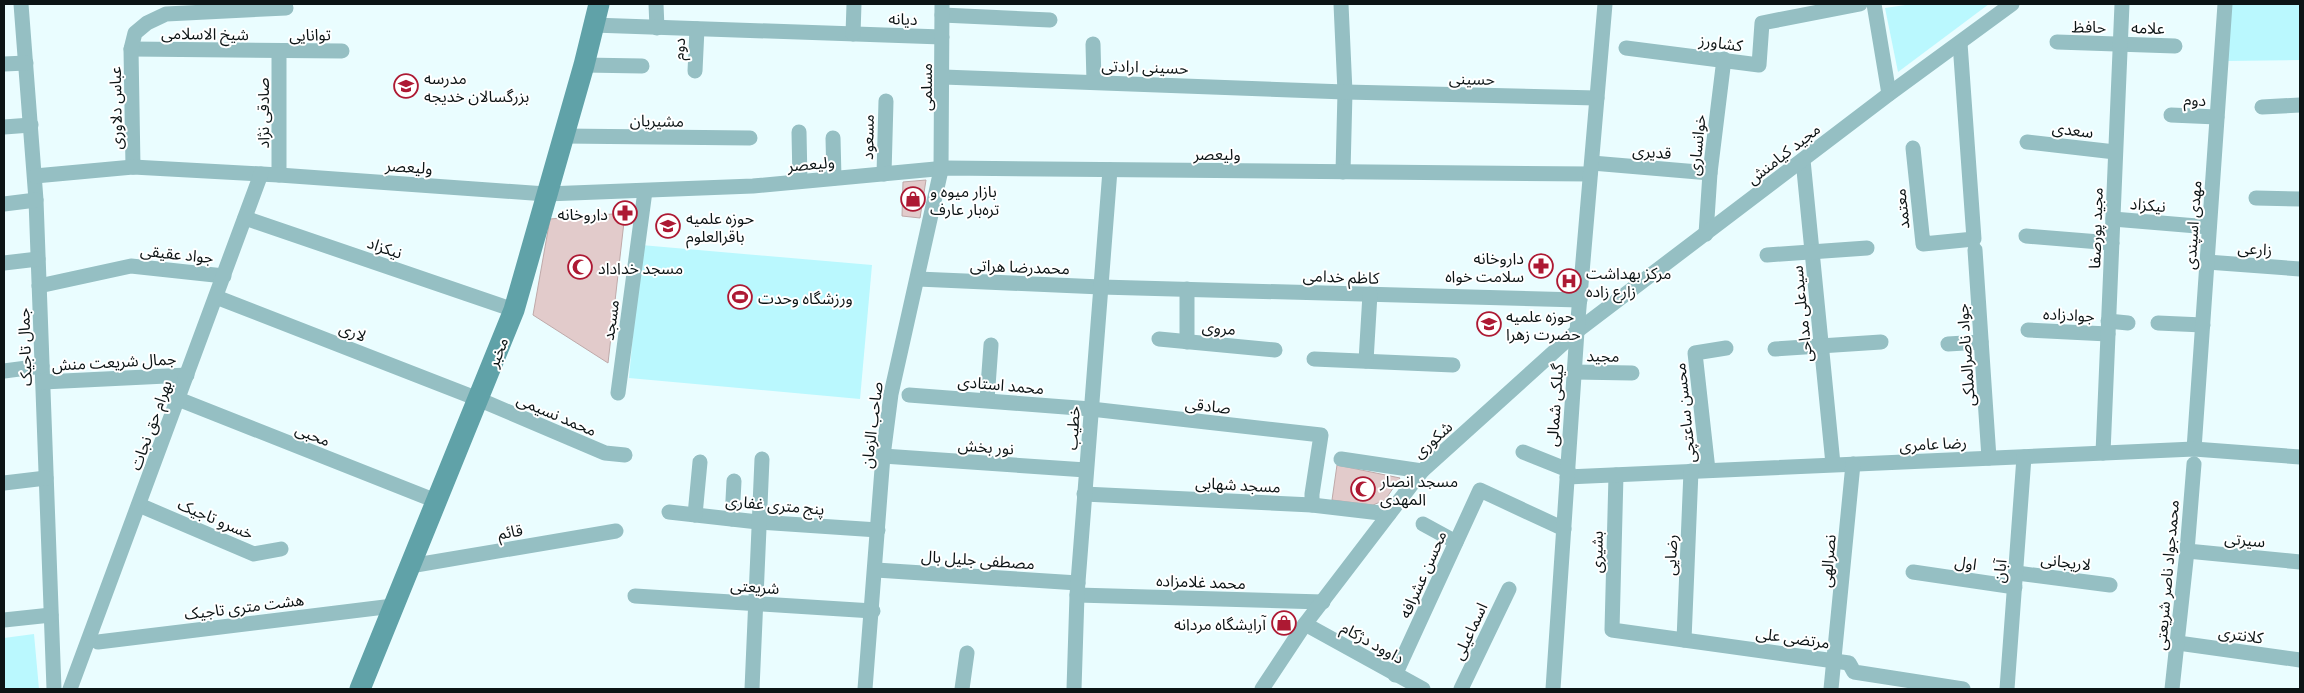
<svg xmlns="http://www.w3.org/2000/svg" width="2304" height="693" viewBox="0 0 2304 693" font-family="'Exo 2','Noto Sans Arabic',sans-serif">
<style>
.green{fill:#baf8fe}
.building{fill:#e2cbcb;stroke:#bfa9a9}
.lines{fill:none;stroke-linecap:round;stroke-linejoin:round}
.street{stroke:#95bfc3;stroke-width:15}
.secondary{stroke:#60a2a8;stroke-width:21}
.labels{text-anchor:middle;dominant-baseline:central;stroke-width:4;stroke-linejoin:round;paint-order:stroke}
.street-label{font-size:16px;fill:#0c1415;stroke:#fff}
.poi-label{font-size:16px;fill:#0c1415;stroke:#fff;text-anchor:start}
</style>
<rect width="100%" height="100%" fill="#eafdff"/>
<g class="green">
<polygon points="1912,4 1989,4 1898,72 1885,8"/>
<polygon points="2230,4 2300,4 2300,60 2227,61"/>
<polygon points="641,245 872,265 860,399 629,378"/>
<polygon points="34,634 39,689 4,689 4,638"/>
</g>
<g class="building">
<polygon points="926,180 920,218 902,216 903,182"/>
<polygon points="625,213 608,363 533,315 550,219"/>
<polygon points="1337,465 1400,478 1385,500 1373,505 1332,500"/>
</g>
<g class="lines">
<g class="street">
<polyline points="21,4 36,200 54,689"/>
<polyline points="656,4 657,28"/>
<polyline points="1341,4 1345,92 1343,172"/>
<polyline points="1874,4 1889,94"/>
<polyline points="942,15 1050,20"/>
<polyline points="593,25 942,37"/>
<polyline points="853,34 854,4"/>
<polyline points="2057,42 2175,46"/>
<polyline points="1093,44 1094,82"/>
<polyline points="1626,48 1759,65 1762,23 1860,4"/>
<polyline points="131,49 342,51"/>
<polyline points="279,52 279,175"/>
<polyline points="4,64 26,63"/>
<polyline points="584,65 642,66"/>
<polyline points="695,71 697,29"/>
<polyline points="943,77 1345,92 1597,98"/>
<polyline points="2262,107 2300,105"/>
<polyline points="2171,115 2217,117"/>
<polyline points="4,127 31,125"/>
<polyline points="799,132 800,181"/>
<polyline points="563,136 750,138"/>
<polyline points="833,138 834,178"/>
<polyline points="2027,142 2115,152"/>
<polyline points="1913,148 1923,244 1974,239 1960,43"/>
<polyline points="1803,160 1833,464"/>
<polyline points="1592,163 1710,173"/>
<polyline points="133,167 131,49 135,33 147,23 166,14 286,8"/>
<polyline points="884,174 886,101"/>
<polyline points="35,176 133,167 279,175 546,194 753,186 946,168 1590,174"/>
<polyline points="2256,198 2300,199"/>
<polyline points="4,204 36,200"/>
<polyline points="245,218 514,310"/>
<polyline points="2113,219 2209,227"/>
<polyline points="1706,234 1710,173 1724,59"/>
<polyline points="2026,236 2112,243"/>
<polyline points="1975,250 1989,458"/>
<polyline points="1767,255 1867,248"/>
<polyline points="2207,262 2300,269"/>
<polyline points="4,263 38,259"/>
<polyline points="918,279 1101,287 1580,300"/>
<polyline points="39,286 131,266 224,276"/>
<polyline points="216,297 478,399 605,453 625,455"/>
<polyline points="2108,321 2128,323"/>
<polyline points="2158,323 2203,325"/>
<polyline points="2028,330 2108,334"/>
<polyline points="1159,339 1275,350"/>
<polyline points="1187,342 1187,289"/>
<polyline points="1948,344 1981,342"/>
<polyline points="1775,349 1881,342"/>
<polyline points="1314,359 1453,365"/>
<polyline points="1366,361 1370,294"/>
<polyline points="4,371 42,366"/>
<polyline points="1574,372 1632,373"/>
<polyline points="43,382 187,375"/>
<polyline points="618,393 645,191"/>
<polyline points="909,395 1091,409 1321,435 1312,494 1312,505"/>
<polyline points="178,399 436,501"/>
<polyline points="987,400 991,345"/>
<polyline points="2194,449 2225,4"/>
<polyline points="1523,452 1568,470"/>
<polyline points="2103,453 2122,4"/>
<polyline points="883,456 1086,470"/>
<polyline points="1341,459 1422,471"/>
<polyline points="1708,470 1695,353 1726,348"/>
<polyline points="1616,475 1612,630 1849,663 1854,672 1963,689"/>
<polyline points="1567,477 2194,449 2300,457"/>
<polyline points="4,483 46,478"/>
<polyline points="1084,494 1312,505 1389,514"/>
<polyline points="139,505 254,554 281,549"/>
<polyline points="669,512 758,522 878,530"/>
<polyline points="695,515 700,462"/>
<polyline points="732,519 734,481"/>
<polyline points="1423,524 1456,542"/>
<polyline points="2187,551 2300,562"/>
<polyline points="410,566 616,531"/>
<polyline points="876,570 1078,583"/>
<polyline points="1913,572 2015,587"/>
<polyline points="2017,573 2110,585"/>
<polyline points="1077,595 1323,602"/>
<polyline points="635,596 873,611"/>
<polyline points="4,620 51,615"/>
<polyline points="1305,624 1423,689"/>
<polyline points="1684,640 1691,471"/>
<polyline points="98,642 393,606"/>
<polyline points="2178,643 2300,660"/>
<polyline points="1395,675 1480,490 1564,529"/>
<polyline points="70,689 261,174"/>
<polyline points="752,689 762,459"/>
<polyline points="865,689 883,456 891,394 941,170 942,4"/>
<polyline points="962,689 967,653"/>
<polyline points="1074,689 1077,595 1110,170"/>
<polyline points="1262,689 1305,624 1422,471 1577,331 1889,94 2012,4"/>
<polyline points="1461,689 1509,589"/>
<polyline points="1553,689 1577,331 1605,4"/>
<polyline points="1831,689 1853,464"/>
<polyline points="2007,689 2024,457"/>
<polyline points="2172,689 2187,551 2194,464"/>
</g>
<polyline class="secondary" points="360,689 514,310 584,65 599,4"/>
</g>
<defs>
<g id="school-ring" transform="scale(1.25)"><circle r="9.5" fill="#fff" stroke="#ad1933" stroke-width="1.5"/><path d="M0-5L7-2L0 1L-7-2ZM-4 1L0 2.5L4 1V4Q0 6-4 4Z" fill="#ad1933"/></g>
<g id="shop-ring" transform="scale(1.25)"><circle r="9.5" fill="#fff" stroke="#ad1933" stroke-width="1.5"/><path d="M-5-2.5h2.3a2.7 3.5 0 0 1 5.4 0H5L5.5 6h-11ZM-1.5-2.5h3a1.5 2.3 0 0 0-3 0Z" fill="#ad1933"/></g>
<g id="pharmacy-ring" transform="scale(1.25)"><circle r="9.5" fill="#fff" stroke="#ad1933" stroke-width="1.5"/><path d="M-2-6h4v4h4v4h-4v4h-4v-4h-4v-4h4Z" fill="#ad1933"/></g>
<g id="university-ring" transform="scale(1.25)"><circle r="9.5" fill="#fff" stroke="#ad1933" stroke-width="1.5"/><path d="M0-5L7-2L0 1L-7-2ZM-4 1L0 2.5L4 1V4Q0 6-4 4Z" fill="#ad1933"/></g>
<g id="mosque-ring" transform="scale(1.25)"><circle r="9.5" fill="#fff" stroke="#ad1933" stroke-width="1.5"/><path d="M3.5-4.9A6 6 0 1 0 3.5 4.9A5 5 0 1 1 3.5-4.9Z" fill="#ad1933"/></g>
<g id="hospital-ring" transform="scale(1.25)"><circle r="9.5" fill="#fff" stroke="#ad1933" stroke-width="1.5"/><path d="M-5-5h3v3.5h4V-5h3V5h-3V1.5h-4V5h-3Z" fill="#ad1933"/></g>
<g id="stadium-ring" transform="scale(1.25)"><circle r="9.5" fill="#fff" stroke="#ad1933" stroke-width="1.5"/><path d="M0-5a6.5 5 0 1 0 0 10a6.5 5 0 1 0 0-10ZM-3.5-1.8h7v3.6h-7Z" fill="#ad1933"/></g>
</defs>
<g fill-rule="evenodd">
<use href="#school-ring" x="406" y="86"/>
<use href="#shop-ring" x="913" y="199"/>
<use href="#pharmacy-ring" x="625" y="213"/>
<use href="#university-ring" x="668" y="226"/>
<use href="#pharmacy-ring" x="1541" y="266"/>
<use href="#mosque-ring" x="580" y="267"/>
<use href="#hospital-ring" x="1569" y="281"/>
<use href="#stadium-ring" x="740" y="297"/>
<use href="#school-ring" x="1489" y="324"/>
<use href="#mosque-ring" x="1363" y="489"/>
<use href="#shop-ring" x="1284" y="623"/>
</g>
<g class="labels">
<g class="street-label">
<text transform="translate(903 18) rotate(2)">دیانه</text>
<text transform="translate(2089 26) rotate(1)">حافظ</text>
<text transform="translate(2148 27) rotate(2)">علامه</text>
<text transform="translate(205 33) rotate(1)">شیخ الاسلامی</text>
<text transform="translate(310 34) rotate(-1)">توانایی</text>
<text transform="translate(1721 42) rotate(8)">کشاورز</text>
<text transform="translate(678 49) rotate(-87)">دوم</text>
<text transform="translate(1145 66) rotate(2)">حسینی ارادتی</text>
<text transform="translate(1472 78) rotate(1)">حسینی</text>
<text transform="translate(925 87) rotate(-90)">مسلمی</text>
<text transform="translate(2195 99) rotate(3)">دوم</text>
<text transform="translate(115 108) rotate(-91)">عباس دلاوری</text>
<text transform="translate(262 113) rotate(-90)">صادقی نژاد</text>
<text transform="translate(657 120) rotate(1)">مشیریان</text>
<text transform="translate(2073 129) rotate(7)">سعدی</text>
<text transform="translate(867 137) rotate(-89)">مسعود</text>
<text transform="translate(1696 145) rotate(-84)">خوانساری</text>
<text transform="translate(1652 151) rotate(5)">قدیری</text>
<text x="1217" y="153">ولیعصر</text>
<text transform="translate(1783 153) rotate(-38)">مجید کیامنش</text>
<text transform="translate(811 163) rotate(-5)">ولیعصر</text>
<text transform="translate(409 166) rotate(4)">ولیعصر</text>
<text transform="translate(2148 204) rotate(5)">نیکزاد</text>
<text transform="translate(1901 209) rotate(-96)">معتمد</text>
<text transform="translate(2192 225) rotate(-86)">مهدی اسپندی</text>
<text transform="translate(2095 228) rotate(-88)">مجید پورصفا</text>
<text transform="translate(385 247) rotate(19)">نیکزاد</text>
<text transform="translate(2255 248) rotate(4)">زارعی</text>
<text transform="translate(177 253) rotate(6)">جواد عقیقی</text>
<text transform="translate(1020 266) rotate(2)">محمدرضا هراتی</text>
<text transform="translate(1341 276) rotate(2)">کاظم خدامی</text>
<text transform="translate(1801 314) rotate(-96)">سیدعلی مداحی</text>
<text transform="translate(2069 314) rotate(3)">جوادزاده</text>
<text transform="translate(610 320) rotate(-82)">مسجد</text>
<text transform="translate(1219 327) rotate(5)">مروی</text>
<text transform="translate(353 331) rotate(21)">لاری</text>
<text transform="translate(24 347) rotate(-92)">جمال تاجیک</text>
<text transform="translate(497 352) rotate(-68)">مخبر</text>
<text transform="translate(1603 355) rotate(1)">مجید</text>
<text transform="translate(1965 355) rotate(-94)">جواد ناصرالملکی</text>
<text transform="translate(114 361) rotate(-3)">جمال شریعت منش</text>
<text transform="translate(1001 384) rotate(5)">محمد استادی</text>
<text transform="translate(1208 405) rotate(6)">صادقی</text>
<text transform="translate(1554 405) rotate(-86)">گيلکی شمالی</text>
<text transform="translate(1684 413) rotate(-96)">محسن ساعتچی</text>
<text transform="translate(557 414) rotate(23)">محمد نسیمی</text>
<text transform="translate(150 425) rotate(-70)">بهرام حق نجات</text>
<text transform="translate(871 425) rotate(-83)">صاحب الزمان</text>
<text transform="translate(1072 428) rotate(-86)">خطیب</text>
<text transform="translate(313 434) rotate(22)">محبی</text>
<text transform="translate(1432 439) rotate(-42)">شکوری</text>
<text transform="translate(1933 443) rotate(-3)">رضا عامری</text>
<text transform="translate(986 446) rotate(4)">نور بخش</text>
<text transform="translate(1238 484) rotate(3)">مسجد شهابی</text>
<text transform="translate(775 504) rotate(5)">پنج متری غفاری</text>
<text transform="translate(216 518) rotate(23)">خسرو تاجیک</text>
<text transform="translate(510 531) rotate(-10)">قائم</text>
<text transform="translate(2245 539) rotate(5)">سیرتی</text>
<text transform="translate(1596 552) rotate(-89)">بشیری</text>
<text transform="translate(1670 555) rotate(-88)">رضایی</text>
<text transform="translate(978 559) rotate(4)">مصطفی جلیل بال</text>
<text transform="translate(1827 561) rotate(-85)">نصرالهی</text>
<text transform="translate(2066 561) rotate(7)">لاریجانی</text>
<text transform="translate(1966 562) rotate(9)">اول</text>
<text transform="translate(1999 571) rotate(-84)">آبان</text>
<text transform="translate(1422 574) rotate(-66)">محسن عشرافه</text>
<text transform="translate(2166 575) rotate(-85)">محمدجواد ناصر شریعتی</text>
<text transform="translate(1201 581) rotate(2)">محمد غلامزاده</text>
<text transform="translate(755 586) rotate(4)">شریعتی</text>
<text transform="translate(244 606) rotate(-7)">هشت متری تاجیک</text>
<text transform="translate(1469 631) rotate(-65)">اسماعیلی</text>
<text transform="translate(2241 634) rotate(8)">کلانتری</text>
<text transform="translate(1793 637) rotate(8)">مرتضی علی</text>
<text transform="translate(1373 642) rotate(29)">داوود دژکام</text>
</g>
<g class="poi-label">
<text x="424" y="77">مدرسه<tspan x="424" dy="18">بزرگسالان خدیجه</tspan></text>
<text x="930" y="190">بازار میوه و<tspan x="930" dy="18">تره‌بار عارف</tspan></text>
<text x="608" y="213" text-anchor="end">داروخانه</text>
<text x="686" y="217">حوزه علمیه<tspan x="686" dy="18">باقرالعلوم</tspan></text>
<text x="1524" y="257" text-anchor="end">داروخانه<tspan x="1524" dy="18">سلامت خواه</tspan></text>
<text x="598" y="267">مسجد خداداد</text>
<text x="1586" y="272">مرکز بهداشت<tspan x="1586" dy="18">زارع زاده</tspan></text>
<text x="758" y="297">ورزشگاه وحدت</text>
<text x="1506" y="315">حوزه علمیه<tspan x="1506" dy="18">حضرت زهرا</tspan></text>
<text x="1380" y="480">مسجد انصار<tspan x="1380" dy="18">المهدی</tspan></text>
<text x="1266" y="623" text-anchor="end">آرایشگاه مردانه</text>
</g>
</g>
<rect width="2304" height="693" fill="none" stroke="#0c1415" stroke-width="10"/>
</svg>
